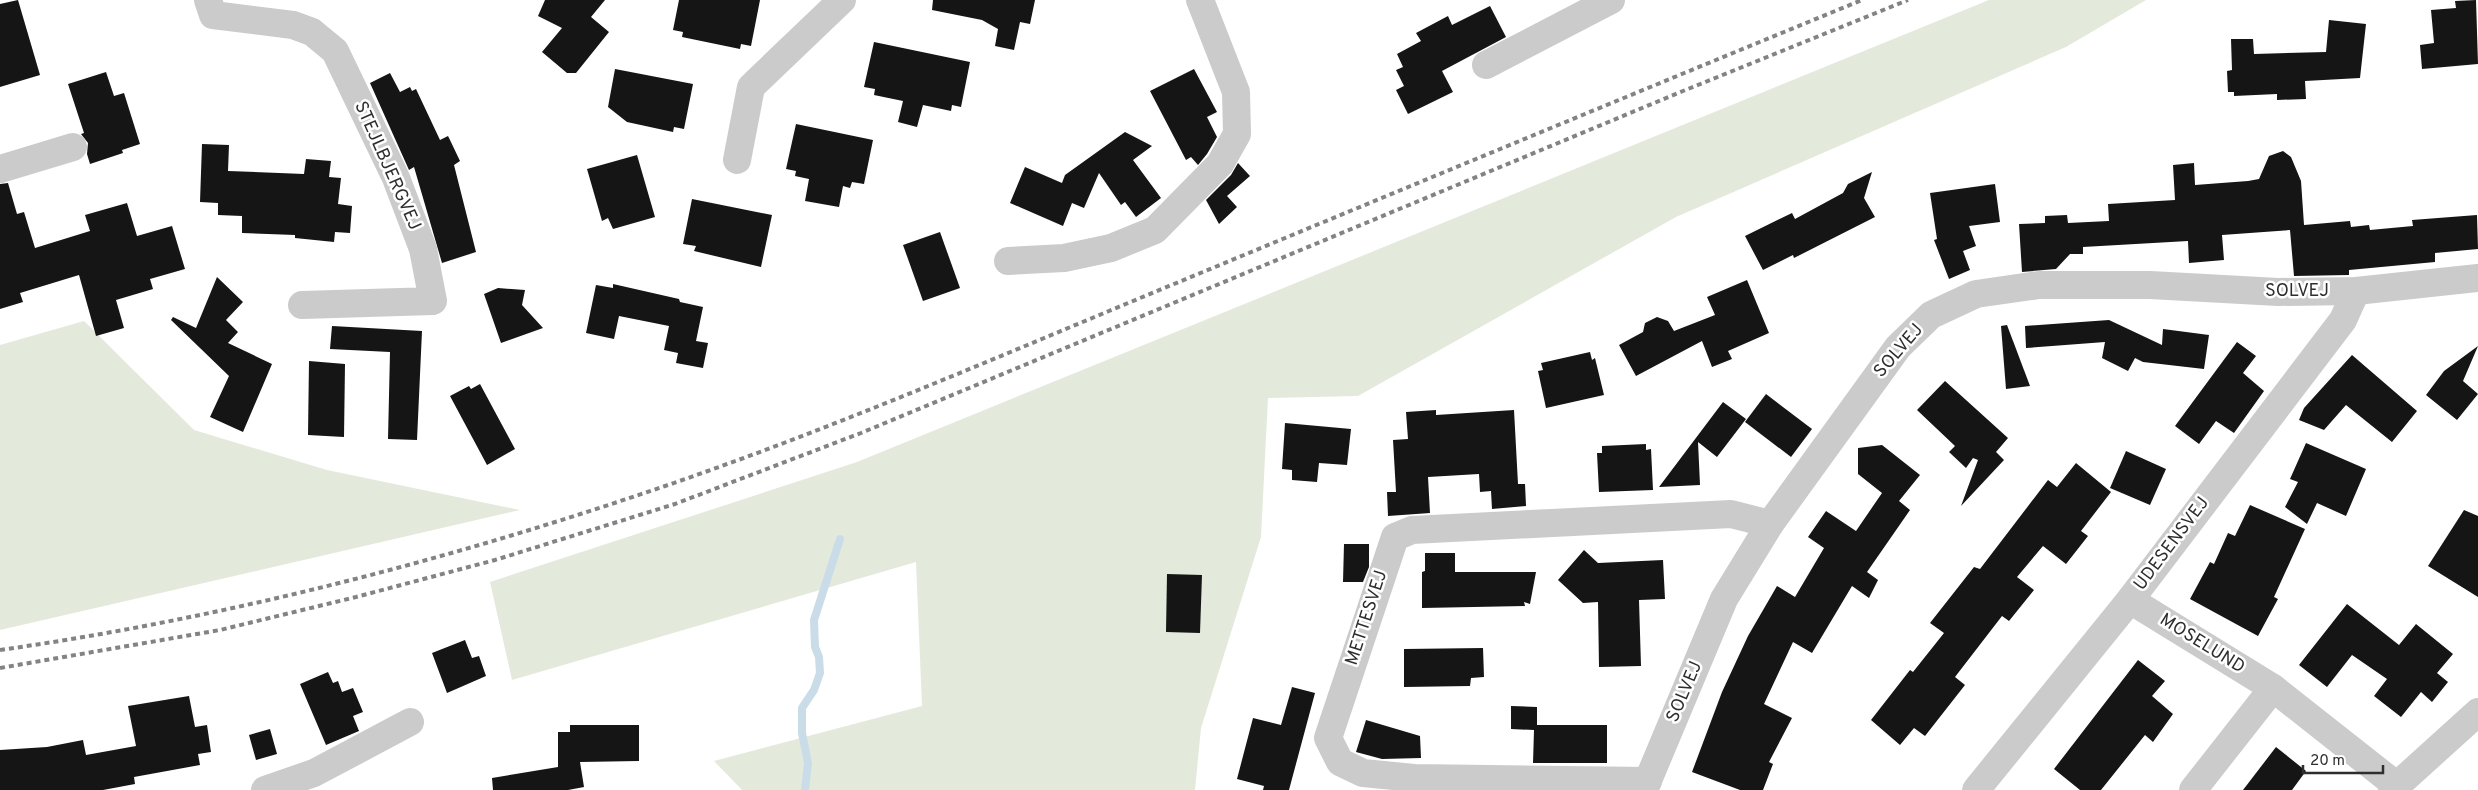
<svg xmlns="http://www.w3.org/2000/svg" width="2478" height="790" viewBox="0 0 2478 790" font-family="Overpass,sans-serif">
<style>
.green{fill:#e3eadc}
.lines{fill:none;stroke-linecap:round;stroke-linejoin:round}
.stream{stroke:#cadce8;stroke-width:8}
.building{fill:#151515}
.minor{stroke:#cbcbcb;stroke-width:28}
.rail{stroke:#838383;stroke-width:4;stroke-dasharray:5 4;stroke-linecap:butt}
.labels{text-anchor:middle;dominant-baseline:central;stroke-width:5;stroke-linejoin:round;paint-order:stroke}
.street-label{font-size:18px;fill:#2e2e2e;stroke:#fff}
</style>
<rect width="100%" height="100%" fill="#fff"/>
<g class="green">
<polygon points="1989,0 2146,0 2066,47 1676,217 1358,396 1268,398 1261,537 1201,728 1195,790 742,790 714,761 922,706 916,562 512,680 490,582 857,462"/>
<polygon points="84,321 194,430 327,470 520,510 0,630 0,345"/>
</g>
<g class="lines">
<polyline class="stream" points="805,790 808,763 802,733 802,708 814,690 820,673 819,657 815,647 814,620 840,539"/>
</g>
<g class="building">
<polygon points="18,0 40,75 0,87 0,4"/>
<polygon points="545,0 605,0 591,17 609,32 576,73 567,73 542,52 562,28 538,16"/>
<polygon points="679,0 760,0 751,46 741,44 740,49 682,37 683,32 673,30"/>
<polygon points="933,0 1035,0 1030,24 1020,22 1014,50 995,46 998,29 982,20 932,10"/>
<polygon points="2476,0 2478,64 2422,69 2420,45 2434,43 2431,10 2456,8 2455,1"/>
<polygon points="1490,6 1506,37 1442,71 1453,92 1408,114 1396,90 1404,86 1396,70 1403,67 1397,54 1421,41 1416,33 1448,16 1452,25"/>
<polygon points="2329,20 2366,24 2360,78 2305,81 2306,99 2277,100 2277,94 2234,96 2234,92 2228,92 2227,71 2232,70 2231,39 2253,39 2254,54 2326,52"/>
<polygon points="874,42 970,62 961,107 952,105 951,111 923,105 917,127 898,122 903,101 874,95 875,89 864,87"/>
<polygon points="615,69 693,84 684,129 674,127 673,132 627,122 608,107"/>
<polygon points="1194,69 1217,112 1207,117 1217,137 1207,154 1198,165 1191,157 1186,160 1150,91"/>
<polygon points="106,72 114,96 124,93 140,144 122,150 123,153 90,164 87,154 88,143 81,134 84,133 68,84"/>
<polygon points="390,73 400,92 410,87 412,91 416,89 440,140 448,136 450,140 460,161 454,165 476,252 442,263 414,167 409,170 370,83"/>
<polygon points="796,124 873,140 864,184 852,182 850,188 843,186 839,207 805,201 809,179 795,176 796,171 786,169"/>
<polygon points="1125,132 1152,146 1133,160 1161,198 1136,217 1125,202 1121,205 1099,173 1084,208 1072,203 1063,226 1010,203 1025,167 1062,183 1065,175"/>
<polygon points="202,144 229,145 228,171 304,174 306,159 331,161 329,177 341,178 338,204 352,206 350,233 335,232 334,242 295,238 295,235 242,233 242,216 218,215 218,203 200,202"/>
<polygon points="2283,151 2291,157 2301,181 2304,225 2350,221 2351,227 2369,225 2370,230 2413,226 2412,220 2477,215 2478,249 2435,253 2435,262 2349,270 2349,275 2294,276 2290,230 2222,235 2224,260 2189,263 2188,241 2083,247 2083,254 2070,254 2056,269 2022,272 2019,224 2045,223 2045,216 2067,215 2068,223 2109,221 2108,204 2175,200 2173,165 2194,163 2195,185 2248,181 2259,179 2269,156"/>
<polygon points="637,155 655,217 613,229 608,218 602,221 587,169"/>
<polygon points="1238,163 1250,176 1227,196 1237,207 1219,224 1206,200 1231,175"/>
<polygon points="1872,172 1864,198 1875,217 1794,258 1793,255 1763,270 1745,236 1792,213 1795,219 1843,193 1848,184"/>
<polygon points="8,183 17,214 24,212 35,248 90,231 85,215 127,203 137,236 172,226 185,269 150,279 153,289 116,300 124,328 96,336 79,275 20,293 23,302 0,309 0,184"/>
<polygon points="1995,184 2000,222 1969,226 1976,246 1963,251 1970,270 1949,279 1934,240 1937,239 1930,193"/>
<polygon points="692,199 772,215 761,267 694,251 696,246 683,244"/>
<polygon points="940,232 960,288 923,301 903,245"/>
<polygon points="217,277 243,302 226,320 238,332 228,343 272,364 243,432 210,417 229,376 171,320 173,317 196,328"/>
<polygon points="1747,280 1769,333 1728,351 1732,359 1712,367 1702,341 1636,376 1619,345 1643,332 1645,323 1657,317 1668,321 1674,331 1715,315 1707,297"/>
<polygon points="613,284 679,299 680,302 703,307 696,341 708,343 703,368 676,363 678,353 664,350 669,326 619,316 614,339 586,333 596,285 613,288"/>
<polygon points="498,288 525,290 522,305 543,328 501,343 484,294"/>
<polygon points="2109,320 2162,345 2163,329 2209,335 2204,369 2143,362 2135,358 2128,371 2102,358 2105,342 2026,348 2025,326"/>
<polygon points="2007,325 2030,386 2006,389 2001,326"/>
<polygon points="332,326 422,331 417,440 388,439 390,352 330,349"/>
<polygon points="2237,342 2256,356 2243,373 2264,391 2234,433 2216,421 2199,444 2175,426"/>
<polygon points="2478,346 2463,381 2478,394 2457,420 2426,395 2444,371"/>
<polygon points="1590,352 1592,360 1595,358 1604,395 1546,408 1538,371 1543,370 1541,363"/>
<polygon points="2352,355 2417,411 2392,442 2346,405 2324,430 2299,420 2304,408"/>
<polygon points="309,361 345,364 344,437 308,435"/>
<polygon points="1945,381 2008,438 1996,452 2004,460 1961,506 1978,460 1973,458 1966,468 1949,452 1955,446 1917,410"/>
<polygon points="480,384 515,449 487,465 450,396 469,386 471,389"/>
<polygon points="1766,394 1812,429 1791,457 1745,422"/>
<polygon points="1723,402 1746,419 1717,457 1698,442 1700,485 1659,487"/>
<polygon points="1436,410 1436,415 1514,410 1518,484 1525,484 1526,506 1492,509 1491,491 1480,492 1479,474 1428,477 1430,513 1388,516 1387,492 1396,492 1393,440 1408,439 1406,412"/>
<polygon points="1285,423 1351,429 1347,465 1319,463 1317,482 1292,480 1292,470 1282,469"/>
<polygon points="2306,443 2366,469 2346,516 2317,503 2307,524 2285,507 2298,482 2290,479"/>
<polygon points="1646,444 1646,450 1651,449 1653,490 1599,492 1597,453 1602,453 1602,446"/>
<polygon points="1882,445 1920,475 1899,501 1910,510 1867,572 1878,580 1869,598 1852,586 1812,653 1793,642 1764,704 1792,718 1769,762 1773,764 1763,790 1740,790 1692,772 1722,692 1748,636 1777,586 1795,597 1824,548 1808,537 1826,511 1856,531 1882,493 1858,474 1858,448"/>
<polygon points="2126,451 2166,469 2150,505 2110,488"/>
<polygon points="2076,463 2111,492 2081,531 2088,536 2066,564 2043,546 2017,577 2034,590 2009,621 2002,616 1955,677 1965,685 1925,736 1914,728 1900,745 1871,720 1910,670 1913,672 1944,633 1930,623 1974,567 1980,569 2048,480 2057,487"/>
<polygon points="2250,505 2305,529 2274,597 2278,599 2258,636 2190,599 2210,562 2214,564 2228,533 2235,536"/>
<polygon points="2464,510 2478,516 2478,597 2428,566"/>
<polygon points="1344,544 1369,544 1369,567 1363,582 1343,582"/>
<polygon points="1584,550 1598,563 1663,560 1665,599 1639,600 1641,666 1599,667 1598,602 1583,603 1558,580"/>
<polygon points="1425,553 1455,553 1455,572 1536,572 1530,604 1524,602 1525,606 1422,608 1422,572 1425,571"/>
<polygon points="1167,574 1202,575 1200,633 1166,632"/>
<polygon points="2347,604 2399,645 2416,624 2453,654 2437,673 2448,682 2432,702 2421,692 2401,717 2374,696 2387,679 2352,655 2327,687 2299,665"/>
<polygon points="465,640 472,658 479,656 486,676 447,693 432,653"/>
<polygon points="1483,648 1484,677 1471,678 1470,686 1404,687 1404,649"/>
<polygon points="2138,660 2165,681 2152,696 2173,714 2153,742 2145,735 2101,790 2080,790 2054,769"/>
<polygon points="328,672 333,683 338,681 342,692 353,688 363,712 353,716 359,731 326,745 300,684"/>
<polygon points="1292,687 1315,693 1289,790 1263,790 1264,786 1237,779 1253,718 1281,725"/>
<polygon points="189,696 195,727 207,725 211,752 198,754 200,765 134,777 135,784 103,790 0,790 0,750 47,747 83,740 86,755 136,746 128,706"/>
<polygon points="1511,706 1537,707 1537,725 1607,725 1607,763 1533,763 1534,730 1511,729"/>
<polygon points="1366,720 1420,736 1421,758 1382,759 1356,752"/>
<polygon points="570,725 639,725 639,761 580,762 584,787 568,790 493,790 492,778 558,767 558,732 570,732"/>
<polygon points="270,729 277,754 256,760 249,735"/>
<polygon points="2276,747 2306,771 2292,790 2243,790"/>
</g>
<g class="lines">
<g class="minor">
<polyline points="208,0 213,15 293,25 312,32 335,51 396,178 423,249 433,301 302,305"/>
<polyline points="1486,65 1611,0"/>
<polyline points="737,160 751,87 842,0"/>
<polyline points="0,169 73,147"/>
<polyline points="1008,261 1064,258 1111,248 1155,230 1220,164 1237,134 1236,92 1200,0"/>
<polyline points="2130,600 2273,688 2396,785"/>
<polyline points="1648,781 1414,778 1363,773 1340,762 1328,738 1395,537 1412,530 1731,514 1770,524"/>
<polyline points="265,790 314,773 410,722"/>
<polyline points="1644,790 1724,599 1770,524 1898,347 1931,315 1976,294 2039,285 2150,285 2278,292 2356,291 2478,278"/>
<polyline points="1976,790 2130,600 2343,320 2356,291"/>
<polyline points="2193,790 2273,688"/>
<polyline points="2392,790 2478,712"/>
</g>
<g class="rail">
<path d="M0,650C226,618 449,560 665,486C828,430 986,362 1145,296C1384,197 1623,98 1862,0"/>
<polyline points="0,668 220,630 356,597 495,560 675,504 861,433 1683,91 1908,0"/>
</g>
</g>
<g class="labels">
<g class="street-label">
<text transform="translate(387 166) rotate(66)">STEJLBJERGVEJ</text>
<text x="2297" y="291">SOLVEJ</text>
<text transform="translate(1899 351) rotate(-49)">SOLVEJ</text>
<text transform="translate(2172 544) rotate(-53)">UDESENSVEJ</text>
<text transform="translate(1367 618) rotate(-72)">METTESVEJ</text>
<text transform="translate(2202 644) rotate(32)">MOSELUND</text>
<text transform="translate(1685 692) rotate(-67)">SOLVEJ</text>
</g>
</g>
<path d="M2303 765v8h80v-8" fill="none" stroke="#2e2e2e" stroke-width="2.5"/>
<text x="2310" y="765" font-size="15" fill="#2e2e2e" stroke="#ffffff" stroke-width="4" paint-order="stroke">20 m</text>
</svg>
